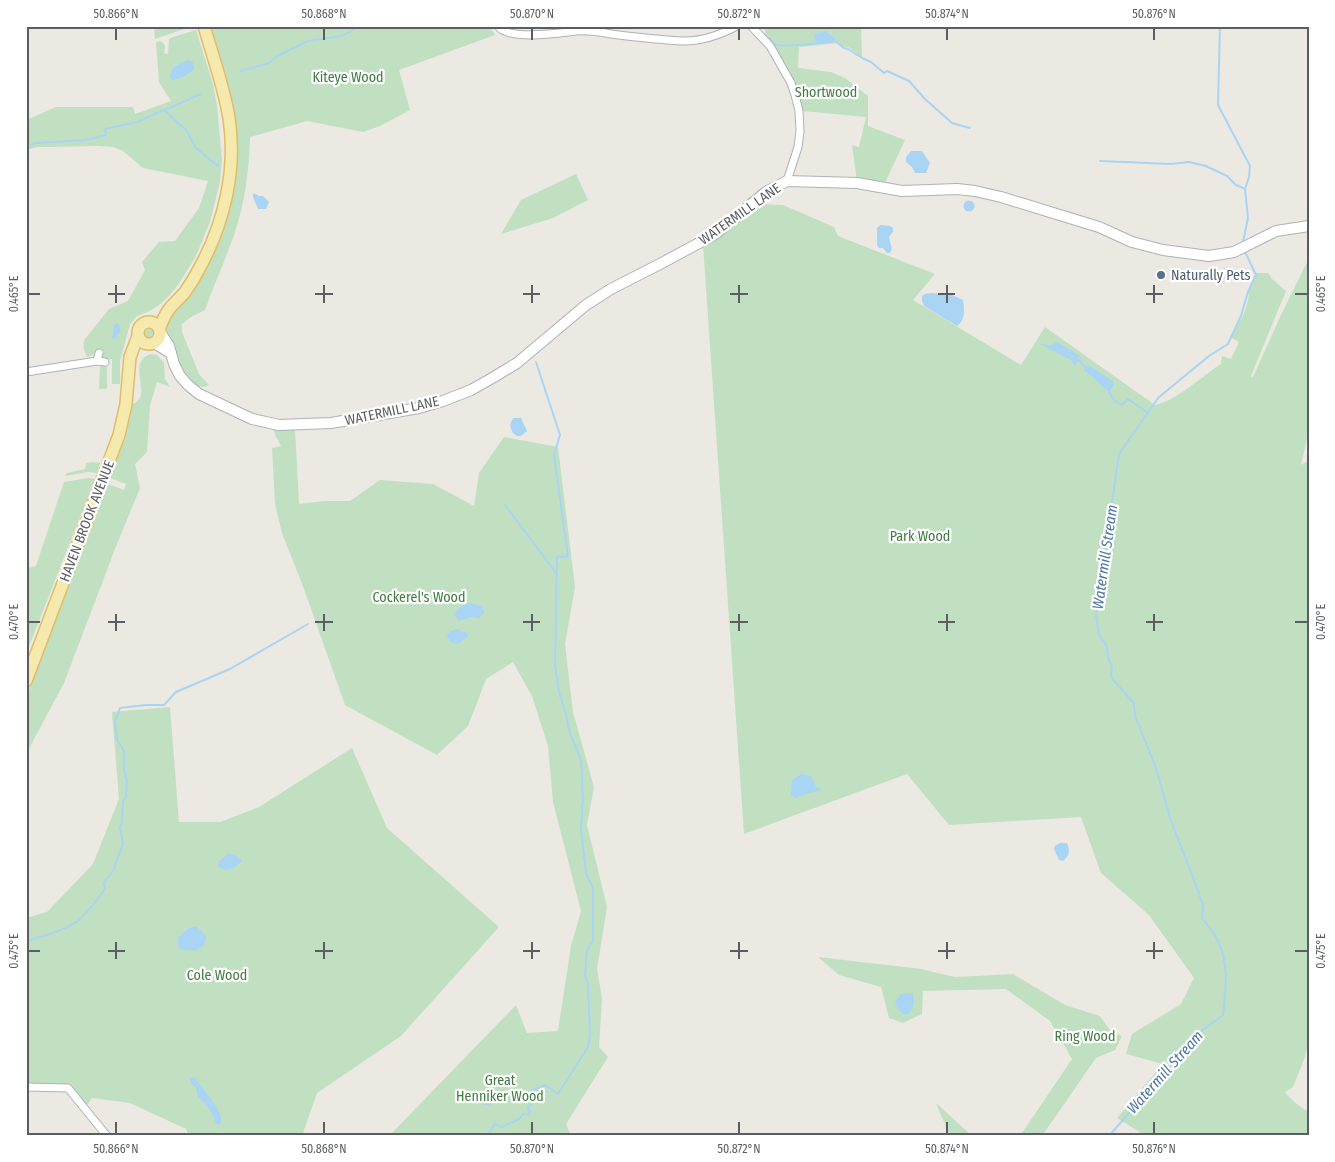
<svg xmlns="http://www.w3.org/2000/svg" width="1335" height="1162" viewBox="0 0 1335 1162" font-family="'Fira Sans Condensed',sans-serif">
<style>
.green{fill:#c1e0c1}
.water{fill:#a9d4f4}
.lines{fill:none;stroke-linecap:round;stroke-linejoin:round}
.stream{stroke:#a9d4f4;stroke-width:2}
.street-casing{stroke:#afb2b6;stroke-width:9}
.secondary-casing{stroke:#aeb1b6;stroke-width:12}
.primary-casing{stroke:#e0bd66;stroke-width:14}
.street{stroke:#fff;stroke-width:7}
.secondary{stroke:#fff;stroke-width:10}
.primary{stroke:#f5e9ad;stroke-width:11}
.ticks{fill:none;stroke:#5a5d61;stroke-width:2}
.service-dot{fill:#5c6f8a;stroke:#fff;stroke-width:2}
.labels{text-anchor:middle;dominant-baseline:central;stroke-width:4.5;stroke-linejoin:round;paint-order:stroke}
.park-label{font-size:14px;fill:#3e7c40;stroke:#fff}
.street-label{font-size:14px;fill:#5a5d61;stroke:#fff}
.service-label{font-size:14px;fill:#4e5e75;stroke:#fff;text-anchor:start}
.water-label{font-size:15px;font-style:italic;fill:#4976a4;stroke:#fff}
.neatline{fill:none;stroke:#5a5d61;stroke-width:2}
.ticks-label{font-size:12px;text-anchor:middle;fill:#5a5d61}
</style>
<rect width="100%" height="100%" fill="#ebe9e2"/>
<g class="green">
<polygon points="154,26 193,26 155,39"/>
<path d="M210,26H490L495,35L399,70L410,110L380,126L363,132L307,121L250,137C249,171 245,203 234,235C225,261 214,285 205,310L191,317L182,324V332L199,374L209,385L204,387L194,385L184,373L167,336L166,327L173,315L186,299L204,273L216,249L224,227L229,205L235,119L226,78Z"/>
<polygon points="765,26 861,26 862,57 848,47 845,47 838,43 799,47 798,68 831,72 845,78 868,96 868,126 905,140 884,185 857,181 852,145 859,147 866,117 802,111 775,47 765,35"/>
<path d="M196,30L213,84L217,106L222,160L220,182L210,222L196,256L185,274L175,289L162,303L148,312L137,316L130,324L120,361V384H112V359H105L102,356V352L96,350L93,355L87,357C84,350 82,345 85,339L109,309L128,301L145,270L142,262L159,242L175,241L199,208L208,181L143,168L123,151L113,147L98,146L49,147H37L26,150V120L56,107H133L135,114L171,101L159,82L156,42L160,41L163,43L165,46L164,53L168,54L169,39L173,37Z"/>
<polygon points="576,174 588,200 553,218 501,234 521,200"/>
<path d="M758,204L783,205L834,227L838,236L935,274L913,300L1021,365L1045,327L1155,405C1176,401 1204,375 1222,363L1221,362L1222,356L1231,359L1239,342L1230,337C1238,326 1245,314 1248,300C1248,299 1249,294 1249,292C1251,285 1257,280 1256,273H1268L1272,279L1286,291L1251,376L1252,378L1253,377L1281,315L1309,258V429L1301,465L1306,462H1309V1043L1303,1062L1293,1087L1285,1092C1291,1100 1300,1107 1309,1112V1136H1146L1117,1118L1163,1064L1126,1054L1132,1034L1181,1004L1194,978L1149,915L1101,873L1081,817L949,825L907,774L744,834L703,245Z"/>
<circle cx="149" cy="333" r="8"/>
<path d="M150,354L157,355L164,363L165,379L170,387L157,382L150,406L147,452L135,464L140,488L115,549L64,683L26,754V698L108,484L124,490L126,484L110,478L125,439L133,404C154,395 125,364 150,354Z"/>
<polygon points="100,364 107,365 107,389 99,389"/>
<polygon points="273,428 295,429 299,504 324,501 350,501 380,480 433,484 474,506 479,473 504,437 558,447 575,587 565,644 573,712 594,787 587,825 607,907 597,969 602,998 599,1047 608,1057 566,1124 571,1136 389,1136 516,1005 527,1033 558,1031 571,946 581,911 553,802 548,746 532,696 513,662 486,679 468,726 437,755 345,705 304,589 282,533 275,504 272,448 281,446 276,437"/>
<polygon points="93,462 100,463 97,473 88,472 65,476 67,473 85,469 86,463"/>
<polygon points="88,478 95,479 26,654 26,568 36,566 64,482"/>
<polygon points="170,707 179,822 220,822 259,807 352,748 387,828 499,927 401,1036 317,1093 302,1136 189,1136 186,1129 130,1103 92,1098 87,1105 69,1084 26,1083 26,918 47,912 93,864 119,799 112,712"/>
<polygon points="818,957 921,969 955,977 1013,974 1065,1005 1100,1016 1111,1032 1122,1036 1115,1050 1096,1058 1042,1136 1020,1136 1072,1059 1050,1021 1006,989 923,991 922,1014 903,1023 889,1018 881,987 839,975"/>
<polygon points="936,1103 972,1136 950,1136"/>
</g>
<g class="water">
<polygon points="825,31 835,38 835,41 824,42 816,41 814,37 816,33"/>
<path d="M187,60L191,61L193,63L194,69C189,75 179,79 172,80L170,76C172,66 179,64 187,60Z"/>
<polygon points="911,151 922,151 930,163 926,173 915,173 912,167 906,162 906,157"/>
<polygon points="253,193 259,196 263,196 269,202 266,209 258,209 253,197"/>
<circle cx="969" cy="206" r="5.5"/>
<polygon points="881,225 890,226 893,228 893,232 889,237 892,249 890,253 887,253 883,248 879,248 877,245 877,228"/>
<path d="M931,293L952,295L963,300C964,309 966,320 957,326L924,306L922,301V296L925,294Z"/>
<path d="M118,323C122,330 120,333 114,339H112L114,326L115,324Z"/>
<polygon points="1057,342 1080,356 1075,366 1071,360 1040,344 1051,345"/>
<path d="M1088,365L1113,381L1114,385L1109,392C1100,386 1094,376 1084,371L1085,367Z"/>
<polygon points="513,418 521,418 527,431 521,436 517,436 512,432 510,425"/>
<path d="M470,603L482,606L484,613L479,618L473,617L458,621L455,614C459,606 462,605 470,603Z"/>
<polygon points="455,629 459,629 460,631 467,633 468,637 458,644 451,642 447,637 449,632"/>
<polygon points="801,774 811,776 816,787 821,788 820,791 809,793 795,798 791,795 792,780"/>
<path d="M1060,843H1067C1070,851 1070,855 1063,861L1059,860L1054,849L1055,846Z"/>
<path d="M229,853L235,855L242,861C235,868 226,874 218,866L219,861Z"/>
<path d="M196,926L206,936L204,945C191,955 194,948 180,950L178,945V937L189,928Z"/>
<path d="M913,993C914,1001 914,1006 910,1013L905,1015L898,1010L895,1002L901,994Z"/>
<path d="M194,1077C200,1086 218,1105 220,1115C221,1117 221,1120 221,1123L217,1125C212,1113 208,1104 198,1097L196,1087L191,1084L190,1079Z"/>
<polygon points="485,1091 490,1091 496,1095 495,1102 489,1105 484,1105 482,1102 484,1097"/>
</g>
<g class="lines">
<g class="stream">
<polyline points="1220,26 1218,105 1250,166 1249,177 1245,189 1248,218 1243,242"/>
<path d="M770,38C770,39 774,44 775,44C782,49 824,42 835,41L844,48L848,49L862,58L871,62L884,73L887,71L909,81L925,99L952,123L970,128"/>
<polyline points="241,71 269,63 277,56 308,41 342,36 359,26"/>
<polyline points="165,110 201,94"/>
<polyline points="26,146 36,143 86,140 106,135 105,129 137,122 164,110 186,130 196,148 218,166"/>
<polyline points="1100,161 1171,164 1189,162 1206,166 1227,176 1236,185 1245,189"/>
<polyline points="1079,360 1085,367"/>
<polyline points="1109,392 1114,400 1122,405 1128,399 1148,413"/>
<polyline points="505,505 557,574"/>
<path d="M26,941C43,936 64,931 79,920C89,911 97,900 105,889L104,883L113,871L123,844L120,827L122,823L123,801L126,797L127,780L124,770V751L117,740L115,721L120,708L146,705H164L176,692L230,669L308,624"/>
<polyline points="488,1136 488,1134 495,1124 502,1127 519,1119 523,1114 528,1115 530,1113 528,1107 532,1103 531,1098 533,1096 531,1091 545,1085 558,1094 588,1047 590,1035 588,984 585,976 587,950 593,941 593,888 586,873 581,829 583,798 581,759 570,734 566,715 559,692 555,665 557,557 568,556 554,455 560,435 536,362"/>
<path d="M1109,1136L1200,1032L1223,1015C1226,987 1230,959 1214,934C1211,928 1206,924 1202,918L1203,906L1200,896L1170,818L1156,768L1135,716L1134,703L1113,680L1111,675L1112,666L1108,658L1107,647L1099,635L1096,614L1119,454L1158,398L1209,356L1228,344L1241,316L1248,292L1256,275L1245,252"/>
</g>
<g class="street-casing">
<g id="street">
<path d="M498,26C508,41 560,33 576,31C588,30 600,32 611,34C635,37 660,40 684,41C704,41 720,35 737,26"/>
<polyline points="751,26 770,46 791,83 795,95 799,111 800,131 798,147 787,181"/>
<polyline points="97,361 99,353"/>
<polyline points="26,372 97,361 105,362"/>
<polyline points="26,1087 68,1088 107,1136"/>
</g>
</g>
<g class="secondary-casing">
<g id="secondary">
<polyline points="160,332 169,346 174,364 180,376 188,385 199,394 252,419 279,425 331,423 419,408 443,401 471,390 494,377 517,363 586,305 611,289 660,264 699,243 715,234 766,192 787,181 857,183 902,191 957,189 975,191 1001,197 1063,216 1099,227 1132,242 1163,250 1209,256 1234,252 1276,231 1309,226"/>
<polyline points="154,343 171,353"/>
</g>
</g>
<g class="primary-casing">
<g id="primary">
<circle cx="149" cy="333" r="11"/>
<path d="M159,329C162,322 165,314 170,308C174,303 180,298 185,292C190,285 195,277 199,269C224,224 237,170 229,118C224,87 213,57 204,26"/>
<polyline points="26,681 119,435 126,404 130,357 138,336"/>
</g>
</g>
<use href="#street" class="street"/>
<use href="#secondary" class="secondary"/>
<use href="#primary" class="primary"/>
</g>
<path class="ticks" d="M116,28V40M324,28V40M532,28V40M739,28V40M947,28V40M1154,28V40M116,285V303M324,285V303M532,285V303M739,285V303M947,285V303M1154,285V303M28,294H40M108,294H125M315,294H333M523,294H540M730,294H748M938,294H955M1146,294H1163M1295,294H1308M116,614V631M324,614V631M532,614V631M739,614V631M947,614V631M1154,614V631M28,622H40M108,622H125M315,622H333M523,622H540M730,622H748M938,622H955M1146,622H1163M1295,622H1308M116,942V959M324,942V959M532,942V959M739,942V959M947,942V959M1154,942V959M28,951H40M108,951H125M315,951H333M523,951H540M730,951H748M938,951H955M1146,951H1163M1295,951H1308M116,1122V1134M324,1122V1134M532,1122V1134M739,1122V1134M947,1122V1134M1154,1122V1134"/>
<circle class="service-dot" cx="1161" cy="275" r="5"/>
<g class="labels">
<g class="park-label">
<text x="348" y="77">Kiteye Wood</text>
<text x="826" y="92">Shortwood</text>
<text x="920" y="536">Park Wood</text>
<text x="419" y="597">Cockerel's Wood</text>
<text x="217" y="975">Cole Wood</text>
<text x="1085" y="1036">Ring Wood</text>
<text x="500" y="1080">Great<tspan x="500" dy="16">Henniker Wood</tspan></text>
</g>
<g class="street-label">
<text transform="translate(740 214) rotate(-35)">WATERMILL LANE</text>
<text transform="translate(392 411) rotate(-12)">WATERMILL LANE</text>
<text transform="translate(87 521) rotate(-69)">HAVEN BROOK AVENUE</text>
</g>
<g class="service-label">
<text x="1171" y="275">Naturally Pets</text>
</g>
<g class="water-label">
<text transform="translate(1105 557) rotate(-82)">Watermill Stream</text>
<text transform="translate(1165 1072) rotate(-48)">Watermill Stream</text>
</g>
</g>
<rect width="1335" height="1162" fill="none" stroke="#ffffff" stroke-width="55"/>
<rect x="28" y="28" width="1280" height="1106" class="neatline"/>
<g class="ticks-label">
<text x="116" y="18">50.866°N</text>
<text x="324" y="18">50.868°N</text>
<text x="532" y="18">50.870°N</text>
<text x="739" y="18">50.872°N</text>
<text x="947" y="18">50.874°N</text>
<text x="1154" y="18">50.876°N</text>
<text transform="translate(1321 294) rotate(-90)" y="4">0.465°E</text>
<text transform="translate(14 294) rotate(-90)" y="4">0.465°E</text>
<text transform="translate(1321 622) rotate(-90)" y="4">0.470°E</text>
<text transform="translate(14 622) rotate(-90)" y="4">0.470°E</text>
<text transform="translate(1321 951) rotate(-90)" y="4">0.475°E</text>
<text transform="translate(14 951) rotate(-90)" y="4">0.475°E</text>
<text x="116" y="1153">50.866°N</text>
<text x="324" y="1153">50.868°N</text>
<text x="532" y="1153">50.870°N</text>
<text x="739" y="1153">50.872°N</text>
<text x="947" y="1153">50.874°N</text>
<text x="1154" y="1153">50.876°N</text>
</g>
</svg>
